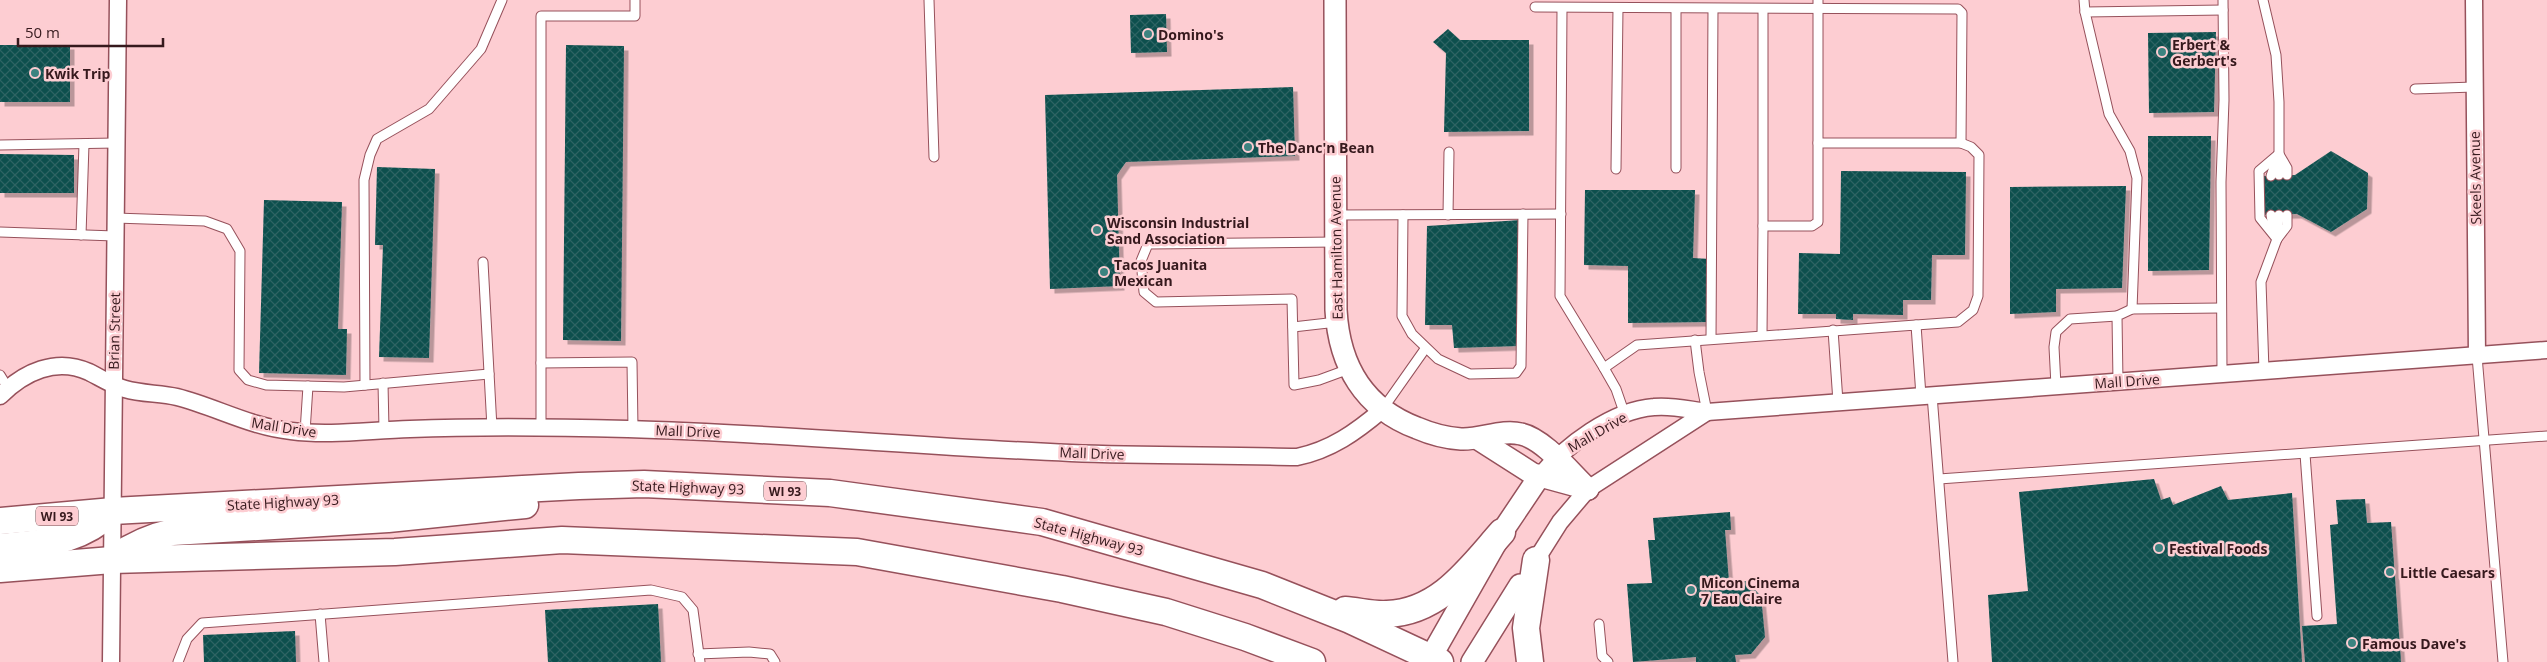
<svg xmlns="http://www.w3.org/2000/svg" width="2547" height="662" viewBox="0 0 2547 662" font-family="'Open Sans',sans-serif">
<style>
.building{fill:url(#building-cross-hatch);filter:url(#shadow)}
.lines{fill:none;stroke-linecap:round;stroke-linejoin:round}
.service-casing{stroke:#96515b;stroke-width:11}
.minor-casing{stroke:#96515b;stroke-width:19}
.tertiary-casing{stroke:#96515b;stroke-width:24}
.primary-casing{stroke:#96515b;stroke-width:29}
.service{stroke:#fff;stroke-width:9}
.minor{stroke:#fff;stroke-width:16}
.tertiary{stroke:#fff;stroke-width:21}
.primary{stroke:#fff;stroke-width:26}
.poi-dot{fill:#3c8380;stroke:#fdcdd2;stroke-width:2}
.labels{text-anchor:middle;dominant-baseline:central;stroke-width:5;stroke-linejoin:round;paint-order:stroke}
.shield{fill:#fdcdd2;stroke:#724f53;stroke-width:1}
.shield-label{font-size:12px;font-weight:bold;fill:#36191d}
.poi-label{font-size:14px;font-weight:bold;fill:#36191d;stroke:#fdcdd2;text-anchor:start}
.street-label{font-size:14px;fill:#36191d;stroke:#fdcdd2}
</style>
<defs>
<pattern id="building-cross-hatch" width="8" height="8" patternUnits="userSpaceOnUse" patternTransform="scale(1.25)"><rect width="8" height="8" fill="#0a4f4d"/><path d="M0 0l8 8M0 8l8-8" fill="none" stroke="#2f6463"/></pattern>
<filter id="shadow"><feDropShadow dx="4.5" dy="4.5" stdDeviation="0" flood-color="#0004"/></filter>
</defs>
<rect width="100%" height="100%" fill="#fdcdd2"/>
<g class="building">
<polygon points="1166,14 1167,52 1131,53 1130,15"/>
<polygon points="1448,29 1460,40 1529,40 1529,131 1444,132 1446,53 1433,42"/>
<polygon points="2216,32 2214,112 2149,113 2148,33"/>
<rect x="0" y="45" width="70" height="57"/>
<polygon points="566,45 624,46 621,341 563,340"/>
<polygon points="1293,87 1295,156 1126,162 1117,175 1120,286 1050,289 1045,95"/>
<polygon points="2148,136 2211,136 2209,270 2148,271"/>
<polygon points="2331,151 2368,173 2367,209 2331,232 2297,214 2264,215 2264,176 2295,175"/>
<polygon points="0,154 74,155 74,193 0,193"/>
<polygon points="377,167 435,169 429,358 379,357 383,245 375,245"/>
<polygon points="1841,171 1966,172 1965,255 1932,255 1931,300 1903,300 1903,315 1853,314 1853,320 1836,319 1836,314 1798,314 1799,253 1840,254"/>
<polygon points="2126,186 2122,288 2056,289 2056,312 2010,314 2010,187"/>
<polygon points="1585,190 1695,190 1693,258 1710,259 1710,322 1628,323 1628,266 1584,265"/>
<polygon points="264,200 342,202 338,329 347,329 346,375 259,373"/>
<polygon points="1521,220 1519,346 1454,348 1452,325 1425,325 1427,226"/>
<polygon points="2154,479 2161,500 2170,497 2173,505 2221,486 2228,500 2292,493 2302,662 1992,662 1988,595 2028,591 2019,492"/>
<polygon points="2365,499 2367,523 2391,522 2401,662 2305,662 2302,626 2337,624 2330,525 2338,524 2336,500"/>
<polygon points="1730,512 1731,530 1725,530 1729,582 1746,581 1761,596 1765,637 1751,654 1735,655 1736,662 1696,662 1696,657 1633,662 1627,584 1652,583 1648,540 1655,540 1653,518"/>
<polygon points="658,604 661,662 548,662 545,610"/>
<polygon points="295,631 296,662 204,662 203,635"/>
</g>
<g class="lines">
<g class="service-casing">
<g id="service">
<polyline points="929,0 934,157"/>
<polyline points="2084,0 2085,12 2223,10"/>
<polyline points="2263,0 2276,55 2279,102 2279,175"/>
<polyline points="1535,7 1958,9 1962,13 1961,143"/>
<polyline points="1562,8 1560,296 1604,368"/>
<polyline points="2085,12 2109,114 2130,151 2137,178 2132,309"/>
<polyline points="2415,89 2474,87"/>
<polyline points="1818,143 1961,143 1971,147 1979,155 1978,296 1973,310 1958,322 1916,325"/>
<polyline points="0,145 116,143"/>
<polyline points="2280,156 2287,168 2287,175"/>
<polyline points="1676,168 1676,9"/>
<polyline points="1616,169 1618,8"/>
<polyline points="2271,176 2278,156"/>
<polyline points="1336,215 1561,214"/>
<polyline points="1403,215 1402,316 1412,334 1438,359 1470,374 1516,373 1521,366 1523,214"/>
<polyline points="1448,215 1449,152"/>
<polyline points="2271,215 2274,232"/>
<polyline points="115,218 205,221 227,229 240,251 239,370 248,380 266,385 344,387 489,374"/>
<polyline points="1763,226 1763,9"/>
<polyline points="0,232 115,236"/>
<polyline points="81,235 84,144"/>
<polyline points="2277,239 2260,218 2259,171 2279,154"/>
<polyline points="2277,239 2287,226 2287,215"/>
<polyline points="1336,242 1148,244 1141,261 1144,292 1156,302 1292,299 1294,385 1319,380 1349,369"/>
<polyline points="483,262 492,428"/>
<polyline points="1293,327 1337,322"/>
<polyline points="1833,330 1838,402"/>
<polyline points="1762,335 1763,226 1812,226 1818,222 1818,0"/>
<polyline points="1711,339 1713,9"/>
<polyline points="1695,340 1699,372 1707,412"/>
<polyline points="2477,356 2503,662"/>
<polyline points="541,363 632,362 633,429"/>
<polyline points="2264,371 2261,282 2277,239 2279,215"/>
<polyline points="2222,374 2221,182 2224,100 2223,0"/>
<polyline points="0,375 8,388"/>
<polyline points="2118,382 2117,316 2132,309 2221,308"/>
<polyline points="383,383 384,430"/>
<polyline points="365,385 364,180 370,155 377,139 429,109 481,49 502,0"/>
<polyline points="2056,386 2054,347 2056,332 2070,319 2117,316"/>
<polyline points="1932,395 1953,662"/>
<polyline points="1382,410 1425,349"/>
<polyline points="1625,415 1616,389 1604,368 1637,345 1916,325 1921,396"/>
<polyline points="541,428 541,16 635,16 635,0"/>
<polyline points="305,432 308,386"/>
<polyline points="2305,454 2317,616"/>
<polyline points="1939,479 2547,436"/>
<polyline points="320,614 324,662"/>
<polyline points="1599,624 1602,656 1608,662"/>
<polyline points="698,654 749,652 770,654 775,662"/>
<polyline points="178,662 187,639 202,623 651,590 682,597 693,610 700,662"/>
</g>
</g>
<g class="minor-casing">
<g id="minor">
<polyline points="2474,0 2477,356"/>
<path d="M0,396C24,372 56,357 89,372C101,378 111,385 125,389C142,394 160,393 177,397C216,407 251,427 291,431C330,436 370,430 410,429C482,426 556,427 628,429C776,433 924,447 1071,453C1146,456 1222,455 1297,457C1331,450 1356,432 1382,410"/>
<path d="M1539,477C1565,446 1612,410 1654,407C1672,405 1690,410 1707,412L2547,350"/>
<polyline points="1531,568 1560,522 1588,489 1707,412"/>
<polyline points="111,662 118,0"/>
</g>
</g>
<g class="tertiary-casing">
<g id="tertiary">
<path d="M1335,0L1336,310C1339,365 1364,408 1417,428C1431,434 1445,438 1461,439C1481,440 1502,429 1521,434C1544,439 1571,473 1588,489"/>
<polyline points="1478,439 1533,474 1588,489"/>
<polyline points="1428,662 1502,532 1539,477"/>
<polyline points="1472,662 1520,585"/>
</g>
</g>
<g class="primary-casing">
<g id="primary">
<polyline points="0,521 113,511 579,486 644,484 830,493 1042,522 1262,585 1350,620 1440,662"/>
<path d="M0,547C46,542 77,544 113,511"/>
<path d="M114,558C133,545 150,537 173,532L388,519L525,505"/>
<polyline points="0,569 112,560 395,552 562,540 857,552 1062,589 1166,612 1245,637 1312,662"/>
<path d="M1345,610C1359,611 1373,615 1387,614C1440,612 1470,568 1502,532"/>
<polyline points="1530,662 1526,628 1536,560"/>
</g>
</g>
<use href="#service" class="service"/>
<use href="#minor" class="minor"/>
<use href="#tertiary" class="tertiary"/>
<use href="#primary" class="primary"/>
</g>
<g class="poi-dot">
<circle cx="1148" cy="34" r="5"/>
<circle cx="2162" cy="52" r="5"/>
<circle cx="35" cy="73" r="5"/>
<circle cx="1248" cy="147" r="5"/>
<circle cx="1097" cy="230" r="5"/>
<circle cx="1104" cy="272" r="5"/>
<circle cx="2159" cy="548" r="5"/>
<circle cx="2390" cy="572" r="5"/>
<circle cx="1691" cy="590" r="5"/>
<circle cx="2352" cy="643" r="5"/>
</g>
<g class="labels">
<g class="shield">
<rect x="764" y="481.5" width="42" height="19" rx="4"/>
<rect x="36" y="506.5" width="42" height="19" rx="4"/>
</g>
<g class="shield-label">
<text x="785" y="491">WI 93</text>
<text x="57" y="516">WI 93</text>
</g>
<g class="poi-label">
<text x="1158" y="34">Domino's</text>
<text x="2172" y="44">Erbert &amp;<tspan x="2172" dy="16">Gerbert's</tspan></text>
<text x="45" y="73">Kwik Trip</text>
<text x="1258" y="147">The Danc'n Bean</text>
<text x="1107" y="222">Wisconsin Industrial<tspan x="1107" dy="16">Sand Association</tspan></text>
<text x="1114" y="264">Tacos Juanita<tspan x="1114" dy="16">Mexican</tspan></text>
<text x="2169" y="548">Festival Foods</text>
<text x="2400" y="572">Little Caesars</text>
<text x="1701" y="582">Micon Cinema<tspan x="1701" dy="16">7 Eau Claire</tspan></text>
<text x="2362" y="643">Famous Dave's</text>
</g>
<g class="street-label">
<text transform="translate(2475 178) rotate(-91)">Skeels Avenue</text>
<text transform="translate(1336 248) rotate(-91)">East Hamilton Avenue</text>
<text transform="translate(114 331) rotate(-89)">Brian Street</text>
<text transform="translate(2127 381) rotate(-4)">Mall Drive</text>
<text transform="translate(284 427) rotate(9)">Mall Drive</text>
<text transform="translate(688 431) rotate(2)">Mall Drive</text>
<text transform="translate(1597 432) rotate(-30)">Mall Drive</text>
<text transform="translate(1092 453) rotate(2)">Mall Drive</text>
<text transform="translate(688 487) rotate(2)">State Highway 93</text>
<text transform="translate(283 502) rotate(-3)">State Highway 93</text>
<text transform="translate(1089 536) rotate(15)">State Highway 93</text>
</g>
</g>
<path d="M18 38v8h145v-8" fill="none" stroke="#36191d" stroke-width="2.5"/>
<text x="25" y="38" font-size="15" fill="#36191d" stroke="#fdcdd2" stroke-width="4" paint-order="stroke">50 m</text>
</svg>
